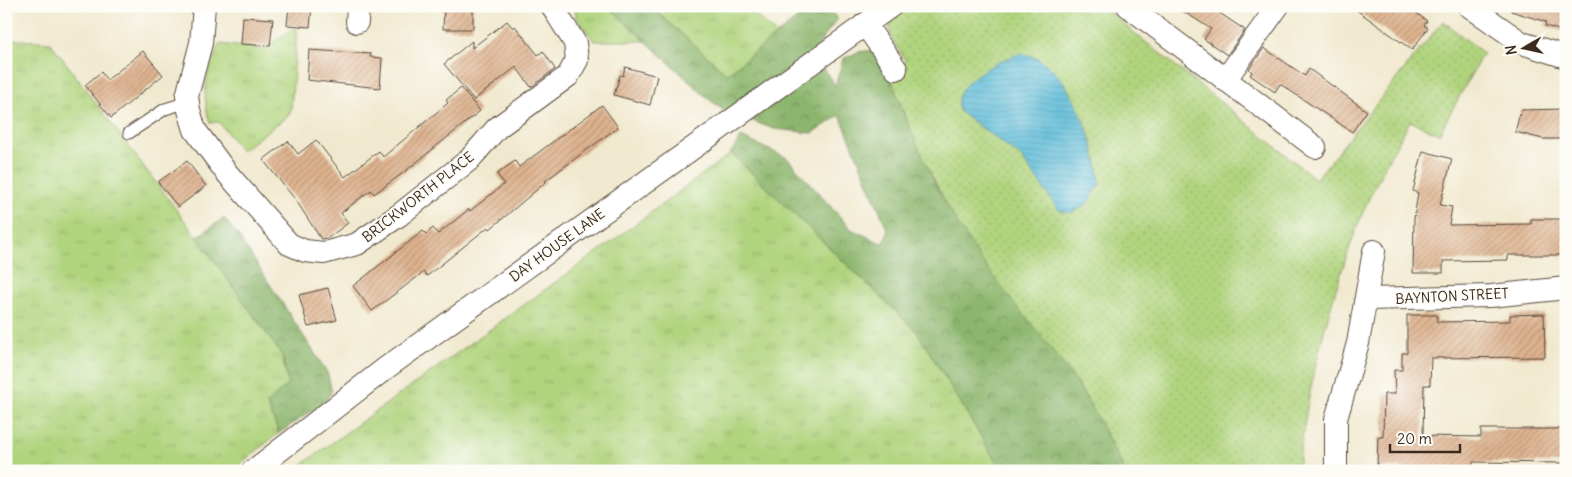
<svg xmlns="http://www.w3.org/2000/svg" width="1572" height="477" viewBox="0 0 1572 477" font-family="Delius,sans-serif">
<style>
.grass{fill:url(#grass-tufts);stroke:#767f4e}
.forest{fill:url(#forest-crowns);stroke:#647046}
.park{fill:url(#park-dots);stroke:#767f4e}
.water{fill:url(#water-rules);stroke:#4c737c}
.building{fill:url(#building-hatch)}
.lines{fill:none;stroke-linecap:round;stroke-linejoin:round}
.lane-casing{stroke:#564739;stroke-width:13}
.street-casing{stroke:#564739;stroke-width:24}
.lane{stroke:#fff;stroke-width:11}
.street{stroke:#fff;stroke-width:22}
.labels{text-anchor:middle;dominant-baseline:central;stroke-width:4;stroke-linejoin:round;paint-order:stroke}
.street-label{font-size:14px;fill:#3b2a1e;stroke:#fdfcf7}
</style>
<defs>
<pattern id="grass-tufts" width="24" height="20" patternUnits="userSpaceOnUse" patternTransform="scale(1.25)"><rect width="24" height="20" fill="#b0d47e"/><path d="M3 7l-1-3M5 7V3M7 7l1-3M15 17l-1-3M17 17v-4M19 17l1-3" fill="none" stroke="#98b66c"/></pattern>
<pattern id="forest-crowns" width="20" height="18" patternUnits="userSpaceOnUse" patternTransform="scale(1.25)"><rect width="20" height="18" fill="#8cb66d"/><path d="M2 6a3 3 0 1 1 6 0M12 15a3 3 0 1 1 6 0" fill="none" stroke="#749459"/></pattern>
<pattern id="park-dots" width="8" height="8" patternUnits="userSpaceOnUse" patternTransform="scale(1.25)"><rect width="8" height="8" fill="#b0d47e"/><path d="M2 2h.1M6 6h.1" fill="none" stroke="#98b66c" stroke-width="1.8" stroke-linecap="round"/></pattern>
<pattern id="water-rules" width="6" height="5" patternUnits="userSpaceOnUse" patternTransform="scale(1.25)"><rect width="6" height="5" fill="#5cbcda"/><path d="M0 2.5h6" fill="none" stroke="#4d99b0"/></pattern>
<pattern id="building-hatch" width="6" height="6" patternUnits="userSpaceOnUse" patternTransform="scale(1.25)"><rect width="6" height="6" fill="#dfb490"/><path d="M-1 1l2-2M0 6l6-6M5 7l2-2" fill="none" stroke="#b69375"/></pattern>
</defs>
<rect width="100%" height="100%" fill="#fdfcf7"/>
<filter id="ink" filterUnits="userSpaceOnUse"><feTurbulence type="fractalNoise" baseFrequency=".02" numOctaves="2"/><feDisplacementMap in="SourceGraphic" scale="10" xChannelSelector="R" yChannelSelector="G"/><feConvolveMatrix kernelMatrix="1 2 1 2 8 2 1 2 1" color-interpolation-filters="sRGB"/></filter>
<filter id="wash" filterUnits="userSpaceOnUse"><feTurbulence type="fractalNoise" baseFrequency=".0096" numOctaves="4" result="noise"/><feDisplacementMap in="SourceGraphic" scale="20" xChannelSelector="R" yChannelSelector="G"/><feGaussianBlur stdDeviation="1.12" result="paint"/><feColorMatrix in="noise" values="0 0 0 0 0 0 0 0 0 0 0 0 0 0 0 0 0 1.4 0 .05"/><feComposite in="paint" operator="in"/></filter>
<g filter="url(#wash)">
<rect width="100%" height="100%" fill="#f1e9cf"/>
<g class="grass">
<polygon points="575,6 608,6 646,41 594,41 576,17"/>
<polygon points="650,6 745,6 777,35 727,74"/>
<path d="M297,29L291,109L289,115L241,151L219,122L210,123C200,90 207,74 219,44L264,49L290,30Z"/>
<polygon points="6,39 50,42 212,257 282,355 288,384 267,404 279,433 231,471 6,471"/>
<polygon points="731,153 918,333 1002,471 293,471 610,243"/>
</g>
<g class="forest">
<polygon points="608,6 650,6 727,74 813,6 828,7 837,19 814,52 835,86 843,59 858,52 874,50 889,72 904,114 938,190 971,244 1068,370 1095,413 1125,471 1002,471 918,333 731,153 741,137 787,158 851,229 883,244 888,231 840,115 813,133 774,129 723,110 706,97"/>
<path d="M971,6C948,10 929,12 907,7Z"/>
<polygon points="224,218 237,234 327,372 332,391 325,402 279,433 267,404 288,384 282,355 197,237"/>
</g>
<path class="park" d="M971,6H1101L1316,179L1443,21L1483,53L1439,134L1410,121C1388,160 1366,199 1352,241C1326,314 1306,394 1298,471H1125C1107,436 1090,400 1067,369C1035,326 998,287 970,243C935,189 910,132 889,72L906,61C890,36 879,27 907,7C929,12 948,10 971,6Z"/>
<path class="water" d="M1020,54C1067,55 1098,147 1100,185L1085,206L1070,213L1059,210L1020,156L960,112C946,85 1000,59 1020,54Z"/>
<g id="blocks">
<g class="building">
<polygon points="289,6 312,6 310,27 287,25"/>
<polygon points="444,6 473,6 473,29 443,29"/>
<polygon points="1175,6 1209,6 1245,30 1227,55 1204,39 1211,29"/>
<polygon points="1351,6 1407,6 1427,21 1424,25 1428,28 1412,50"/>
<polygon points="1512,6 1566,6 1566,32 1545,26 1546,22 1511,11"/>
<polygon points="243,17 273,19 270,46 241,44"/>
<polygon points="507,21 513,28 515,26 538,55 543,51 555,69 531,87 516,67 474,100 444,64 472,41 472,48"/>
<polygon points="1264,48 1305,76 1309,69 1367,111 1352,132 1280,84 1275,92 1250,75 1252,72 1249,69"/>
<polygon points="309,50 371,54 370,57 382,58 380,88 307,80"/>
<polygon points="143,51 163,75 111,118 85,85 101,72 107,80"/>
<polygon points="625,67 657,76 650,105 614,95 620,75 623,76"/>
<polygon points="461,88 480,111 407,170 374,194 371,190 341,213 348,223 328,238 321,239 295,199 263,160 288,141 298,154 316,140 345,177 379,151 383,157 448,103 446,100"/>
<polygon points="602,105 618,127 545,181 546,182 501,220 490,229 488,227 427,276 424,272 372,311 353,286 423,231 426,234 433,228 438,234 469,209 470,211 504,184 497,174 515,161 519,167"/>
<polygon points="1566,109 1566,139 1543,139 1515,132 1521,110"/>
<polygon points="1423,151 1452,159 1440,205 1452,207 1449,225 1531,224 1531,219 1565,219 1565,255 1508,255 1508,260 1443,261 1443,273 1413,273 1414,219 1418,193 1413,191"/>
<polygon points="187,161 206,186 178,207 158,182"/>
<polygon points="328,288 337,320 308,327 299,295"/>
<polygon points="1544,314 1545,357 1431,358 1430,385 1424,385 1423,436 1481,437 1481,429 1566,429 1566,463 1473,462 1473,471 1401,471 1401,468 1377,468 1378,437 1383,437 1384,394 1395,394 1394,370 1402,370 1402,353 1407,353 1407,315 1437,315 1437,322 1510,321 1510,315"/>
</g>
</g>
</g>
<g filter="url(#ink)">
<use href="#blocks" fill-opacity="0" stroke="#564739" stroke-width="1"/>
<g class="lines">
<g class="lane-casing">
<polyline id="lane" points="129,133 165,109 188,102"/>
</g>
<g class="street-casing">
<g id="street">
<polyline points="204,6 201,43 187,96 189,110 195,130 226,172 289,244 305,251 324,253 357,244 398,216 469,160 497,128 568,76 577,60 575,43 552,6"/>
<polyline points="1128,6 1315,147"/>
<polyline points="1469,6 1522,43 1566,57"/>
<polyline points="357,22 358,6"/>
<polyline points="865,24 896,69"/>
<polyline points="1225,80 1278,6"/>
<polyline points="1367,299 1491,296 1566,288"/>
<polyline points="253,471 386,368 891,6"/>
<polyline points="1336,471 1336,419 1358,343 1374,251"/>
</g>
</g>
<use href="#lane" class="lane"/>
<use href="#street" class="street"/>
</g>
</g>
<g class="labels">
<g class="street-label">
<text transform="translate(418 197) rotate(-38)">BRICKWORTH PLACE</text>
<text transform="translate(557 245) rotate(-36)">DAY HOUSE LANE</text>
<text transform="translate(1452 296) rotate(-3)">BAYNTON STREET</text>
</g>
</g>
<rect width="1572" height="477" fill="none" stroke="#fdfcf7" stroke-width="25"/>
<g transform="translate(1524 48) rotate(261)" stroke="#fdfcf7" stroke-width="4" paint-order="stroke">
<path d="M0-4L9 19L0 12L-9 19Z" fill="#3b2a1e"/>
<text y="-8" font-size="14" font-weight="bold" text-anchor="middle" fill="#3b2a1e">N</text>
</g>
<path d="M1390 444v8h70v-8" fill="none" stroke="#3b2a1e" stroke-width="2.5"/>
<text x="1397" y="444" font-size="15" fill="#3b2a1e" stroke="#fdfcf7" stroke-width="4" paint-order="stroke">20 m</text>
</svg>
